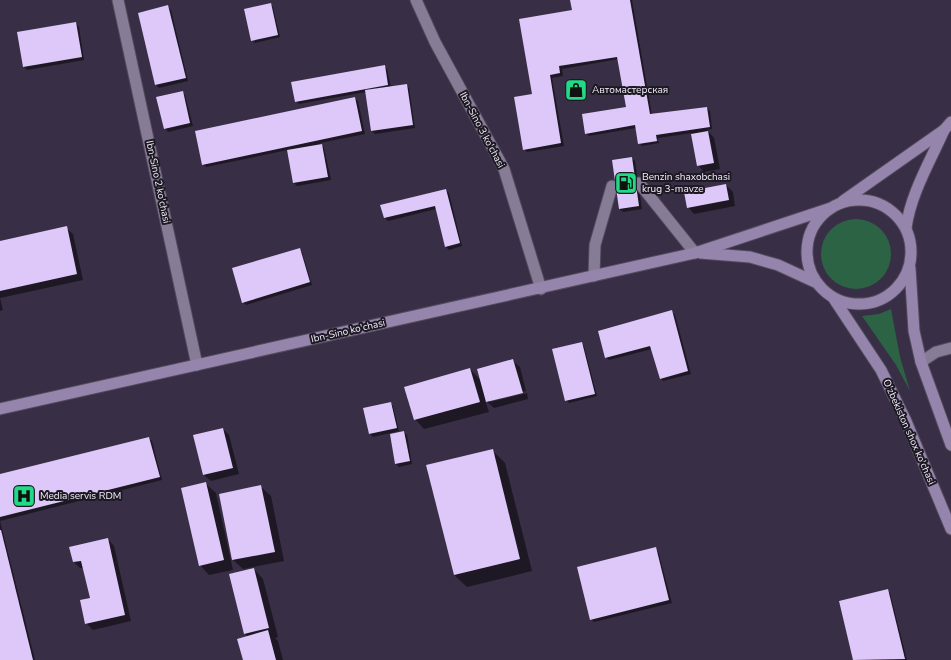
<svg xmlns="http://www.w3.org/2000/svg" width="951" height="660" viewBox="0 0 951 660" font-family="'Nunito Sans',sans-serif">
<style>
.green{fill:#2c6344}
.shadow{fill:#0007}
.building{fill:#ddc8f9}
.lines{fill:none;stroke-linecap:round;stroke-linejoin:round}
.minor-tunnel{stroke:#544b60;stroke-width:11;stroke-dasharray:11 5.5;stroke-linecap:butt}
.minor-casing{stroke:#524a5d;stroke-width:13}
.secondary-casing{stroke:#524a5d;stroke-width:13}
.minor{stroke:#877c96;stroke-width:11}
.secondary{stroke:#9584ab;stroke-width:11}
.labels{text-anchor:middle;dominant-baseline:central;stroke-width:4;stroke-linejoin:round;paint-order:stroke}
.poi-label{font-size:10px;fill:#f3edfb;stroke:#1d1923;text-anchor:start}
.street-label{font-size:10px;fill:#f3edfb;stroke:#1d1923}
</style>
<rect width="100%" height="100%" fill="#382e45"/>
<g class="green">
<circle cx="856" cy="254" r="35"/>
<polygon points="891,309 900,357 910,391 896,365 862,316 879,314"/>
</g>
<g class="shadow">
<polygon points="571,0 632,0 652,115 707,108 710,111 712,129 707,130 714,138 720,169 704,172 698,165 692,133 658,138 659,139 640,142 640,144 636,128 589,136 586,133 627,108 619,59 562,69 563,76 552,78 564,146 527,152 524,149 533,95 573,11"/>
<polygon points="270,4 273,7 280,37 255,43 252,40"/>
<polygon points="168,7 171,10 188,81 159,88 156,85"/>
<polygon points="76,24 79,27 84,60 27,70 24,67"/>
<polygon points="384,66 387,69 391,87 406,85 409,88 415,128 375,134 372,131 366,92 299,104 296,101"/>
<polygon points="182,92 185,95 193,126 168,132 165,128"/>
<polygon points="355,98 358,101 365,134 320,143 324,148 331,180 297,186 294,183 288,150 206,167 203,164"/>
<polygon points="659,141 659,143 642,146 640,144"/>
<polygon points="632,158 635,161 642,209 623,212 620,209"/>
<polygon points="726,185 733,192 735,206 694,214 688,207"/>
<polygon points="446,190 449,193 462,246 449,250 446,247 436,209 388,221 385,218 382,206"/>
<polygon points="66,228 73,234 83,280 0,298 3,310 0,311 0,242"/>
<polygon points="299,249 302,252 312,285 246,305 243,302"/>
<polygon points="672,312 675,315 691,374 663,381 660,378 652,349 609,360 606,357"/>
<polygon points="581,343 584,346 597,396 569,403 566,400"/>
<polygon points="513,361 520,367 526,391 490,400 490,402 527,393 528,399 494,408 485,400 489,412 424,429 415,419 470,369 481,381"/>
<polygon points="390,403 393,406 399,431 373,437 370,434 365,409"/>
<polygon points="223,429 229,435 239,474 211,481 204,475 194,436"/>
<polygon points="404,432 407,435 412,464 399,467 396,464"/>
<polygon points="149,438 152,441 162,480 0,521 0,476"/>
<polygon points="492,450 505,463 532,571 467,587 454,575"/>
<polygon points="206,484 216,493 233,570 209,575 200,565"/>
<polygon points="261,487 271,496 284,561 243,569 233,560"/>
<polygon points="0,521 35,660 0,660"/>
<polygon points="108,539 114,546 131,621 93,630 86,623 91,599 84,568 80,568 74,562 70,547"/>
<polygon points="655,548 658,551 672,603 594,622 591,619"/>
<polygon points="254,569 263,579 278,637 275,638 278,641 283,660 244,660 248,637 245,634"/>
<polygon points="887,590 890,593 907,660 854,660 840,602"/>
</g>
<g class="building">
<polygon points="570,0 630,0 650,114 707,107 710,127 656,135 657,141 638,144 635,125 585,134 582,114 626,107 617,57 559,66 560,73 550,75 561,143 523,150 514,97 532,94 519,19 572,10"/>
<polygon points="271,3 278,35 251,41 244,9"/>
<polygon points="168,5 186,78 155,85 138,13"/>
<polygon points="76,22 82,57 23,67 17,32"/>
<polygon points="385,65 388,85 295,102 291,82"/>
<polygon points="407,84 413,125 371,131 365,90"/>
<polygon points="183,91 190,123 164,129 156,97"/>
<polygon points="355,97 362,131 202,165 195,131"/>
<polygon points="708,131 714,163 697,166 691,134"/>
<polygon points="322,144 328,177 293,183 287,150"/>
<polygon points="632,157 639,206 619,209 612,160"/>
<polygon points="726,184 729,200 687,208 684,192"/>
<polygon points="446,189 460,243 445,247 435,206 384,218 380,205"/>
<polygon points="67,226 77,274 0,291 0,241"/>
<polygon points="300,248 310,282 242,303 232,268"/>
<polygon points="672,310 688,371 660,379 650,346 605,358 598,331"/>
<polygon points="582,342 595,394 565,401 552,349"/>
<polygon points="513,359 523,393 486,402 477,369"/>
<polygon points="470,368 480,402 414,420 404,387"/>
<polygon points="391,402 397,428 369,434 363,408"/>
<polygon points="223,428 233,468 203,475 193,435"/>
<polygon points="404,431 410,461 395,464 390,434"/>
<polygon points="149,437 160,477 0,517 0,474"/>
<polygon points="493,449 520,559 454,575 426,465"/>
<polygon points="206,482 224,560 199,566 181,488"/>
<polygon points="261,485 275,552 232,560 219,494"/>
<polygon points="0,530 1,530 33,660 0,660"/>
<polygon points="108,538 125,615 85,624 80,600 90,598 81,561 73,562 69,547"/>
<polygon points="656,547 669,600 590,620 577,567"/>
<polygon points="254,568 269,628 244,634 229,574"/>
<polygon points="888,589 905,659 853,660 839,601"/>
<polygon points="268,630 276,660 243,660 237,639"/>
</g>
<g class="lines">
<polyline class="minor-tunnel" points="612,186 639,183"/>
<g class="minor-casing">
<g id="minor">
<polyline points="118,0 197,365"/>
<polyline points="416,0 435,42 504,169 541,289"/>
<polyline points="639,183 695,253"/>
<polyline points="594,276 595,245 612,186"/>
<polyline points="921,362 936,352 951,348"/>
</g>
</g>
<g class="secondary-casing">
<g id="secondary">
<circle cx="859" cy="252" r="52"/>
<polyline points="843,201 944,130"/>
<path d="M906,228C911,193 930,162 944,130L951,122"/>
<polyline points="700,253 750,257 778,265 815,282"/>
<polyline points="910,268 914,331 921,362 951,445"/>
<polyline points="834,299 881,370 906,421 951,529"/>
<polyline points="0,409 695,253 831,208"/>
</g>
</g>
<use href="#minor" class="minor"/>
<use href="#secondary" class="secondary"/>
</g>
<defs>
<g id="shop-square" transform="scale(1.15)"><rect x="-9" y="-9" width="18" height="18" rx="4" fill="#23d886" stroke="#1d1923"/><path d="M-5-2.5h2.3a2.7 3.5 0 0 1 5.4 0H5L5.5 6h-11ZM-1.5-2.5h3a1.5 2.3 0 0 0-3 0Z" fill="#111"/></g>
<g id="fuel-square" transform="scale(1.15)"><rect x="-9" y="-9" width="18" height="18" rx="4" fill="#23d886" stroke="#1d1923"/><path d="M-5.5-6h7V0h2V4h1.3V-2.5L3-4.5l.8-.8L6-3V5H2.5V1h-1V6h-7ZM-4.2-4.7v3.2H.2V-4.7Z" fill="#111"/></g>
<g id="hospital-square" transform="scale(1.15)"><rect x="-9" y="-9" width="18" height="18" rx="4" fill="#23d886" stroke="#1d1923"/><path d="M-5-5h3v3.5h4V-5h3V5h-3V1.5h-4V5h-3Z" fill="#111"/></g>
</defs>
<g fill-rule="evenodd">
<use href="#shop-square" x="576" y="90"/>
<use href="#fuel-square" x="626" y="183"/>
<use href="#hospital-square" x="24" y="496"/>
</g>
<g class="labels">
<g class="poi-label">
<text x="592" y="90">Автомастерская</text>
<text x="642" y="177">Benzin shaxobchasi<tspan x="642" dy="12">krug 3-mavze</tspan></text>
<text x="40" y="496">Media servis RDM</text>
</g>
<g class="street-label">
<text transform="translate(482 130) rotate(62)">Ibn-Sino 3 ko'chasi</text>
<text transform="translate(158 182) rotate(78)">Ibn-Sino 2 ko'chasi</text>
<text transform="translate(348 331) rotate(-13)">Ibn-Sino ko'chasi</text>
<text transform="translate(909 432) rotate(66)">O'zbekiston shox ko'chasi</text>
</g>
</g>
</svg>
